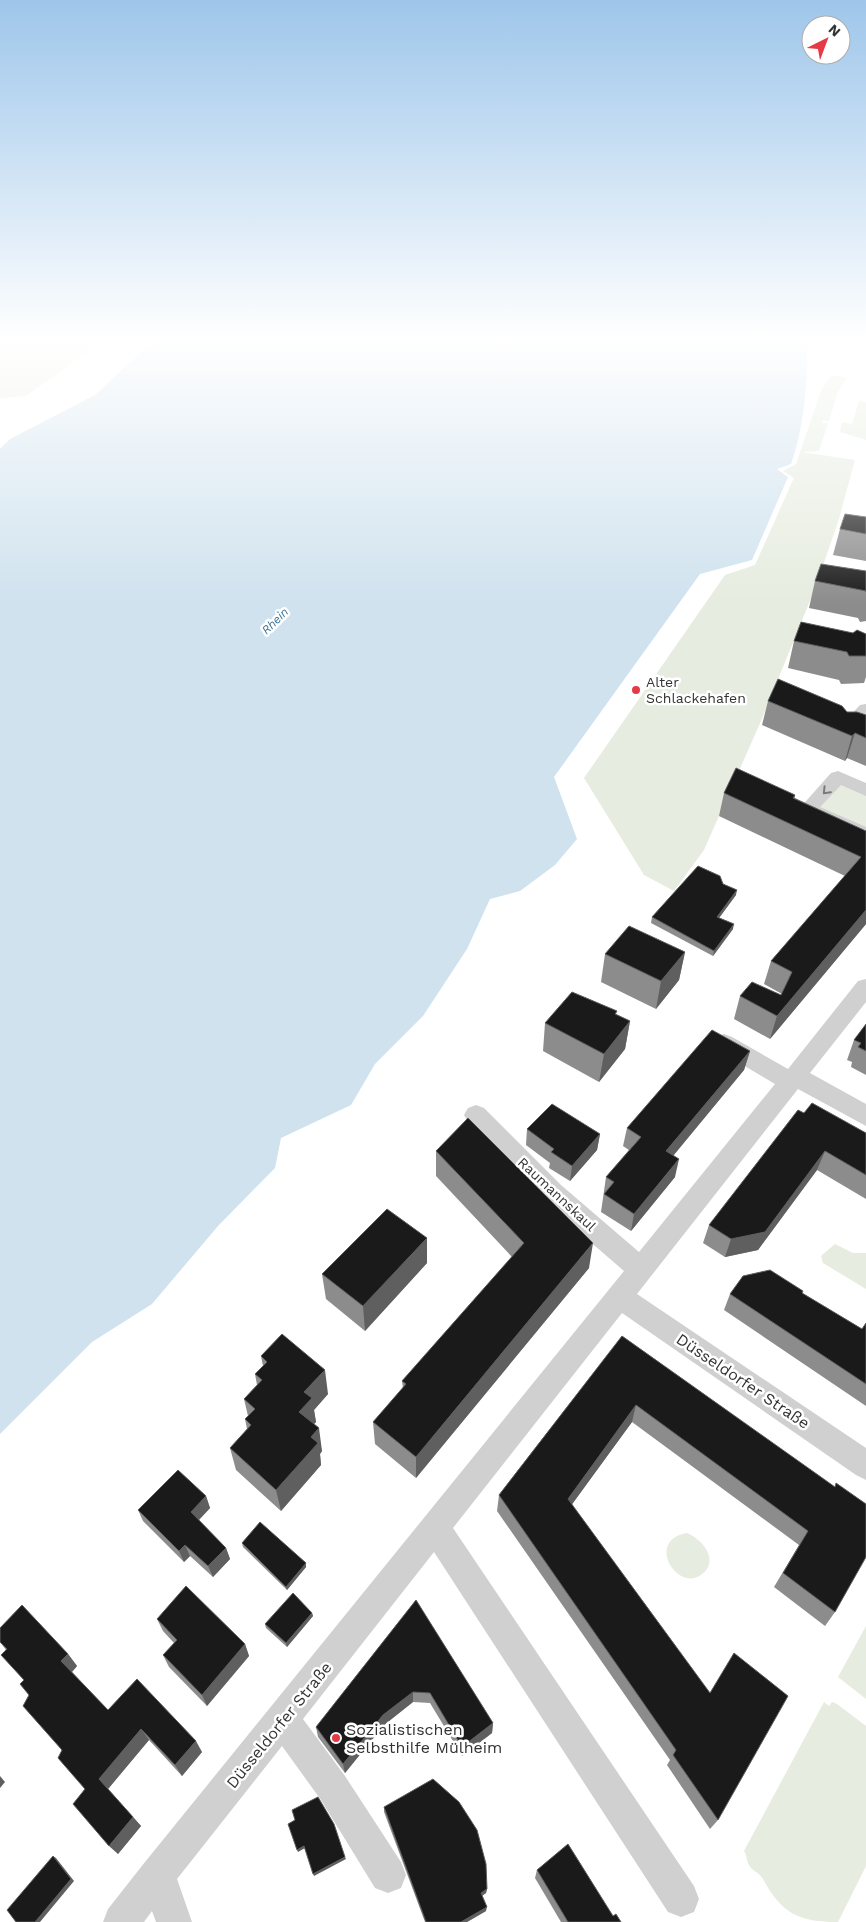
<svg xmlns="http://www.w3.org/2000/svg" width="866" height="1922" viewBox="0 0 866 1922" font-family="'Work Sans',sans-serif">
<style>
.green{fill:#e6ecdf}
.water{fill:#cfe2ee}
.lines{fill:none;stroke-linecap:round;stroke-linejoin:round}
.minor{fill:#d0d0d0;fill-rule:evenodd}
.wall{fill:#8c8c8c}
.shaded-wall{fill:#5f5f5f}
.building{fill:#1a1a1a;stroke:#5f5f5f}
.oneway{stroke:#7a7a7a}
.poi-dot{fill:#e63946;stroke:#fff;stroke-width:2}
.labels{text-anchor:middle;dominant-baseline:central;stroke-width:5;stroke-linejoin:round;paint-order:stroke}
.far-water-label{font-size:12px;font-style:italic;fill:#3f7597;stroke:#fff}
.poi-label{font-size:14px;fill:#333;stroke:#fff;text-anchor:start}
.street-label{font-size:14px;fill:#333;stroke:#fff}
.near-street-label{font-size:16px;fill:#333;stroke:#fff}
.near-poi-label{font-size:16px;fill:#333;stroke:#fff;text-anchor:start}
</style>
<rect width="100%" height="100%" fill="#fff"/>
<g class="green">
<polygon points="0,336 109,336 26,396 0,398"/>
<polygon points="832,375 847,378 838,391 829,421 823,420 822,423 828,423 819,451 801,452 855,460 838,522 816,586 761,721 704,850 674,891 644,875 584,778 725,575 755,565 794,478 783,471 796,464 822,388"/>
<polygon points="859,401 866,402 866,440 840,432 842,422 852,424"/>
<polygon points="842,783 866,793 866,828 819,807"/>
<polygon points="835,1244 853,1253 866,1253 866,1289 823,1263 821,1256"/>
<path d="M687,1533C702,1539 721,1561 701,1575C677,1592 645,1540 687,1533Z"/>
<polygon points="866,1626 866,1699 838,1677"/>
<path d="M824,1702L829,1706L832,1702L837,1704L866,1726V1866L838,1922C799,1922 782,1914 763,1879C760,1873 752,1871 749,1865C746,1860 747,1855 744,1851Z"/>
</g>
<path class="water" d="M158,336H807C808,378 805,425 791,464L777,469L788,477L752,560L700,574L554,777L577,839L555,865L520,891L490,899L467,949L423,1016L375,1064L351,1105L281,1138L275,1168L218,1226L152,1304L92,1342L0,1434V449L10,439L95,395Z"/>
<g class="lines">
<g class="minor">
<polygon points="866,704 866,719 852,734 840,734 837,730 840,726 860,705"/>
<polygon points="838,771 866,783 866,796 841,785 820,807 866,827 866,841 801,813 799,809 831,773"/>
<polygon points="866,979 866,1002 810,1073 866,1104 866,1126 798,1089 637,1294 866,1448 866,1480 856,1475 622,1313 453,1528 694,1886 699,1899 694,1912 681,1917 668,1912 434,1552 303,1719 345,1776 401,1862 406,1875 401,1888 388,1893 375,1888 321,1800 282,1746 177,1879 192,1922 156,1922 152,1911 144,1922 103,1922 108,1909 145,1862 624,1271 543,1201 468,1122 464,1115 468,1108 476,1105 484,1108 561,1185 639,1252 775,1084 716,1049 713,1043 716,1037 724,1034 732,1037 788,1069 858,981"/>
</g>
</g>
<g class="wall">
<polygon points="866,517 866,561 833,555 840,529"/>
<polygon points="866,571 866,621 860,622 858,618 809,608 815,581"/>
<polygon points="853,633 866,634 866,677 864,683 841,684 839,680 788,668 794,641"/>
<polygon points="768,701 847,712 866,715 866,766 847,758 845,761 762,725"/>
<polygon points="724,793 795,795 795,798 866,831 866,924 770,1039 734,1019 740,996 781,995 782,994 764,984 771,961 845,876 719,816"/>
<polygon points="723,884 736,895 719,918 733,929 713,956 651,923 652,917"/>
<polygon points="685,952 679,980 656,1009 601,982 605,954"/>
<polygon points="617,1011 616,1014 630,1021 625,1049 599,1082 543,1051 545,1023"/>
<polygon points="866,1024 866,1075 851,1067 852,1062 847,1060 854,1040"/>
<polygon points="750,1051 744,1070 674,1155 675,1177 631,1231 601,1212 606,1177 629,1150 623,1146 627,1128"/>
<polygon points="804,1113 866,1133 866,1199 817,1170 758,1250 725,1257 703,1243 709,1225"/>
<polygon points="527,1129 600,1134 597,1150 570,1181 549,1168 550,1163 526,1145"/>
<polygon points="436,1151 589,1268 416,1478 375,1444 373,1422 403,1388 402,1381 512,1257 436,1176"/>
<polygon points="427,1238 427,1263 365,1331 326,1299 322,1274"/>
<polygon points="802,1293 862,1329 866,1323 866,1406 724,1310 730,1294"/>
<polygon points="622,1336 834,1487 835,1612 825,1626 774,1587 799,1545 632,1422 572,1504 718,1820 710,1829 667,1765 670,1760 497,1511 499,1495"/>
<polygon points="261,1356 328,1394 314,1410 316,1422 314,1424 322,1451 320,1454 321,1465 281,1511 236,1470 230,1448 247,1429 245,1419 248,1416 244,1399 257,1385 255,1374 263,1366"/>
<polygon points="206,1496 210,1508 199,1520 226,1548 230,1559 213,1577 190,1556 184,1562 143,1521 138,1510"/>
<polygon points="242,1543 306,1563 306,1567 287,1590 243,1547"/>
<polygon points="416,1600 493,1723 492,1733 462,1756 430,1703 413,1702 384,1725 345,1773 318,1737 316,1727"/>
<polygon points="312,1613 313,1616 287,1647 266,1628 265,1624"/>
<polygon points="157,1619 245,1644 249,1656 207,1706 169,1667 163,1655 174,1643 163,1631"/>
<polygon points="0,1628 68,1654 77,1666 72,1672 108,1710 202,1752 182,1776 149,1740 108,1789 141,1826 118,1854 85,1789 29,1695 24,1680 6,1650 0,1642"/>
<polygon points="384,1807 487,1889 486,1893 482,1896 486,1911 467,1922 425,1922 384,1812"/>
<polygon points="537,1870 613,1916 621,1922 561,1922 535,1878"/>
</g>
<g class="shaded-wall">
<polygon points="855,733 847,758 845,761 852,736"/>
<polygon points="737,890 736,895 716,922 717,917"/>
<polygon points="866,910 866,924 770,1039 777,1016"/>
<polygon points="734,924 733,929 713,956 714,951"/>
<polygon points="685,952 679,980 656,1009 661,981"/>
<polygon points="630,1021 625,1049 599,1082 604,1054"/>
<polygon points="750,1051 744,1070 662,1169 666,1151"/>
<polygon points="600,1134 597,1150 570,1181 572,1166"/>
<polygon points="825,1151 817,1170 758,1250 725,1257 731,1239"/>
<polygon points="679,1159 675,1177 631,1231 634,1214"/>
<polygon points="427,1238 427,1263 365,1331 363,1306"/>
<polygon points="593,1243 589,1268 416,1478 416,1457"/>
<polygon points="325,1370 328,1394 314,1410 316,1422 304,1435 299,1412 304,1392"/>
<polygon points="636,1405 632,1422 565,1514 568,1499"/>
<polygon points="319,1428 322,1451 320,1454 321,1465 281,1511 276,1490 311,1437"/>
<polygon points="206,1496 210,1508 195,1524 191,1512"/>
<polygon points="185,1545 190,1556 184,1562 179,1551"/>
<polygon points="226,1548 230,1559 213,1577 208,1566"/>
<polygon points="306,1563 306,1567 287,1590 286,1587"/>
<polygon points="312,1613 313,1616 287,1647 286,1643"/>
<polygon points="245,1644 249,1656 207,1706 202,1695"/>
<polygon points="68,1654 77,1666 71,1673 61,1661"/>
<polygon points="413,1692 413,1702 384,1725 345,1773 343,1764 383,1715"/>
<polygon points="493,1723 492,1733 462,1756 462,1747"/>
<polygon points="141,1729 149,1740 108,1789 99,1779"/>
<polygon points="196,1741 202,1752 182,1776 175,1765"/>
<polygon points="0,1776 5,1782 0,1788"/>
<polygon points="133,1817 141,1826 118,1854 109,1846"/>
<polygon points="304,1846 305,1848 298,1852 297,1850"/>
<polygon points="53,1856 56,1858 74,1881 40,1922 35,1922"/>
<polygon points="345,1857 346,1859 314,1876 313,1874"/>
<polygon points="487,1889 486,1893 480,1897 481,1893"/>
<polygon points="487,1907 486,1911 467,1922 461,1922"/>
</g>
<g class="building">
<polygon points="845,514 866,517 866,534 840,529"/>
<polygon points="821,564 866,571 866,592 866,591 815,581"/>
<polygon points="801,622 853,633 857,630 866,634 866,656 849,656 847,652 794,641"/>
<polygon points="778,679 842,706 847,712 857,712 866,715 866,738 855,733 852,736 768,701"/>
<polygon points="736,768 795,795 793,798 866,831 866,910 777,1016 740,996 752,982 781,995 792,972 771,961 861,857 724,793"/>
<polygon points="698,866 720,876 723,884 737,890 717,917 734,924 714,951 652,917"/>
<polygon points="629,926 685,952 661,981 605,954"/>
<polygon points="572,992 617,1011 615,1014 630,1021 604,1054 545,1023"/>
<polygon points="866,1024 866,1051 858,1047 861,1043 854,1040"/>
<polygon points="712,1030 750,1051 666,1151 679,1159 634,1214 604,1194 614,1182 606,1177 641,1137 627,1128"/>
<polygon points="812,1103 866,1133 866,1175 825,1151 765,1232 731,1239 709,1225 798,1110 804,1113"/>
<polygon points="552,1104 600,1134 572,1166 551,1152 554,1149 527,1129"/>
<polygon points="468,1118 593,1243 416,1457 373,1422 406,1384 402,1381 524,1243 436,1151"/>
<polygon points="387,1209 427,1238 363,1306 322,1274"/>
<polygon points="770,1270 803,1291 802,1293 862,1329 866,1323 866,1384 730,1294 743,1276"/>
<polygon points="282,1334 325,1370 304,1392 312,1398 299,1412 319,1428 311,1437 318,1443 276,1490 230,1448 251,1425 245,1419 255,1409 244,1399 262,1380 255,1374 267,1362 261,1356"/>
<polygon points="622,1336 835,1487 836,1483 866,1504 866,1557 835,1612 783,1573 808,1531 636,1405 568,1499 710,1693 734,1653 788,1696 718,1820 673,1755 676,1750 499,1495"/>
<polygon points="178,1470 206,1496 191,1512 226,1548 208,1566 185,1545 179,1551 138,1510"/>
<polygon points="260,1522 306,1563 286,1587 242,1543"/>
<polygon points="186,1586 245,1644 202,1695 163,1655 177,1640 157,1619"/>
<polygon points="293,1593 312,1613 286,1643 265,1624"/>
<polygon points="416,1600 493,1723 462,1747 430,1693 413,1692 383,1715 343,1764 316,1727"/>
<polygon points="22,1605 68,1654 61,1661 108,1710 137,1679 196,1741 175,1765 141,1729 99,1779 133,1817 109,1846 73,1804 85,1789 58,1758 62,1750 23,1706 29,1695 20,1684 24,1680 1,1655 7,1649 0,1642 0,1628"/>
<polygon points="433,1779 459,1802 477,1830 486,1864 487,1889 481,1893 487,1907 461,1922 426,1922 384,1807"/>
<polygon points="318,1797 334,1824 345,1857 313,1874 304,1846 297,1850 288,1824 295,1820 292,1810"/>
<polygon points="568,1844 613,1916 616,1914 621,1922 568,1922 537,1870"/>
<polygon points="53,1856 71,1879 35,1922 16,1922 7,1910"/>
</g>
<defs><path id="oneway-chevron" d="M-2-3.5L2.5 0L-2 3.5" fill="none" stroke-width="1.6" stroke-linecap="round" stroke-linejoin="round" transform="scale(1.25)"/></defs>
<use class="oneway" href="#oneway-chevron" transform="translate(826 791) rotate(134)"/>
<linearGradient id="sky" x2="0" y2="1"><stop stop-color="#9ec6ea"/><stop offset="0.56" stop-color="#fff"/><stop offset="1" stop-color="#fff" stop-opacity="0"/></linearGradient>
<rect width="866" height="605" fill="url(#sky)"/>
<g class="poi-dot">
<circle cx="636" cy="690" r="5"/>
<circle cx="336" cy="1738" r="5"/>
</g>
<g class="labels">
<g class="far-water-label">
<text transform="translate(275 621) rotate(-45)">Rhein</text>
</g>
<g class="poi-label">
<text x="646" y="682">Alter<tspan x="646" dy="16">Schlackehafen</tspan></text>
</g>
<g class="street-label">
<text transform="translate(557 1194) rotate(43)">Raumannskaul</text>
</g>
<g class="near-street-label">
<text transform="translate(743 1381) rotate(34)">Düsseldorfer Straße</text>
<text transform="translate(279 1725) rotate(-51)">Düsseldorfer Straße</text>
</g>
<g class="near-poi-label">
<text x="346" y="1729">Sozialistischen<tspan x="346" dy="18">Selbsthilfe Mülheim</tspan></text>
</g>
</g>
<g transform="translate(826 40) rotate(42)"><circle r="24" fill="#ffffff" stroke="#adadad"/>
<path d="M0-4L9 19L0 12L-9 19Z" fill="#e63946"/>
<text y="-8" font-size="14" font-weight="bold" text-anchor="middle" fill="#333333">N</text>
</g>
</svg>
